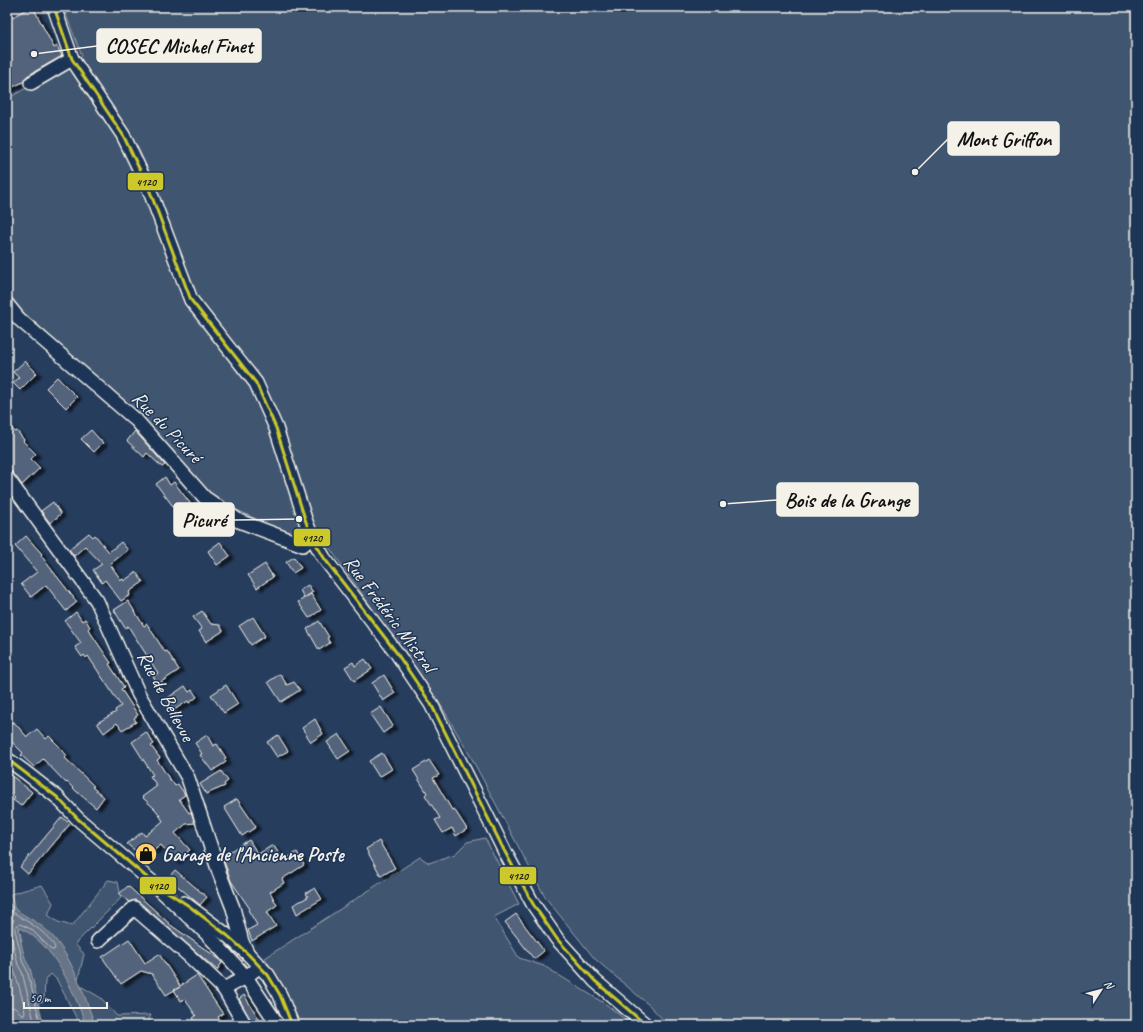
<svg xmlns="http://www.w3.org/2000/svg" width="1143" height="1032" viewBox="0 0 1143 1032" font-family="Caveat,sans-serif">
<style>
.green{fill:#40546f;stroke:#9aa2ac}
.water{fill:#677588;stroke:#9fa7ae}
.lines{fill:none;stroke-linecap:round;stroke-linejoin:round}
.shore{stroke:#bcbfc2;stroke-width:1}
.building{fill:#52647b;stroke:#f4f1e8;filter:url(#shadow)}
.minor-casing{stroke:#f4f1e8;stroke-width:16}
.minor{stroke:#1d3557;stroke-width:13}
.bus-1-casing{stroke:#1d3557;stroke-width:6}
.bus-1{stroke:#cdc92a;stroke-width:3}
.labels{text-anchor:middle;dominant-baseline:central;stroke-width:3;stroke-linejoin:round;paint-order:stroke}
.street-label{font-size:20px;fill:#f4f1e8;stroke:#1d3557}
.poi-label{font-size:20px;font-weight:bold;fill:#f4f1e8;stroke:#1d3557;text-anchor:start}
.leader{fill:none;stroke:#f4f1e8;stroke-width:1.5}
.callout-dot{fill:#f4f1e8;stroke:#1d3557;stroke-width:1.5}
.callout{fill:#f4f1e8;stroke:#f4f1e8;stroke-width:1.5}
.callout-label{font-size:21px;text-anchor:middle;font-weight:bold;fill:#111}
.line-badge{stroke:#1d3557;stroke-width:1.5}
.pale-badge-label{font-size:11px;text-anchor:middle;font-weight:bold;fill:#111}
</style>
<defs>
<filter id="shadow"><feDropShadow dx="4.5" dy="2.5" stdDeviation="1" flood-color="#0009"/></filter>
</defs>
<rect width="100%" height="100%" fill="#263d5d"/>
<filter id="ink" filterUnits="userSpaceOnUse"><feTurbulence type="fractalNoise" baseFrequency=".025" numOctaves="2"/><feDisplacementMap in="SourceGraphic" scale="8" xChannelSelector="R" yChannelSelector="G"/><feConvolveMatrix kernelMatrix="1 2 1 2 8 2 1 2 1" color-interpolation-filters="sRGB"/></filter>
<g filter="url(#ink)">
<g class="green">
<polygon points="63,7 1136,7 1136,1025 668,1025 650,1006 595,959 545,897 472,759 442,707 324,540 277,529 216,500 143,419 22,311 7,294 7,99 82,56"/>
<polygon points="485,838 519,904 494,917 519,958 544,966 607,1005 632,1025 317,1025 317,1023 314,1025 301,1025 287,995 265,958 420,857 429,863 455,854 467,842"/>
<polygon points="108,880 118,882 121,898 75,944 84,954 77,984 101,998 117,1016 151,1015 147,1025 80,1025 57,980 51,974 45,981 44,1001 29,1005 12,944 22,941 11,894 42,885 53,903 48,915 58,922 72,926"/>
</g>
<path class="water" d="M7,901C16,913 32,918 44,928C70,949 84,995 95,1025H86C72,988 56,946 19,927C20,940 23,957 30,968L42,1019L45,1025H10L7,1018Z"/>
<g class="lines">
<g class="shore">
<path d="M7,908C23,920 45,929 55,947L54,950H52L31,929L20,924L15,927V930L23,963L27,970L41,1025"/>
<polyline points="7,914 14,920 10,926 10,931 18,965 22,972 35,1025"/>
<path d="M7,945C12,968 22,990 25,1013L23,1015L15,1008L7,1006"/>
</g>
</g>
<g class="building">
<polygon points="31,7 33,7 54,48 57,46 62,56 27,76 23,82 7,90 7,20"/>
<polygon points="25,361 37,373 20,390 13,383 19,378 13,372"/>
<polygon points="57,377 77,397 66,408 46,388"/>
<polygon points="7,423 15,432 17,431 24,440 23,441 36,454 31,459 40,468 22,485 13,473 7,468"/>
<polygon points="91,430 103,443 94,452 81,439"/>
<polygon points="135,431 165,465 162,467 147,453 144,457 127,441"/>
<polygon points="165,477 170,485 174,482 193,507 191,508 196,515 182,525 178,518 179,514 156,484"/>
<polygon points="53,502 61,514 50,523 41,511"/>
<polygon points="89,533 93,537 95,535 109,552 121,542 128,550 110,564 121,580 123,579 124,581 136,572 143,582 129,592 130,595 121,601 105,580 102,583 93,570 102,564 85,546 74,556 69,549"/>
<polygon points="26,536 42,554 41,555 48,565 77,602 66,611 46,585 31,597 21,584 37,572 15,546"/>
<polygon points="220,542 230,556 217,565 208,551"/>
<polygon points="294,557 301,568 293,573 286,562"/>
<polygon points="265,564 273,577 257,588 248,575"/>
<polygon points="308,585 313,592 304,598 300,590"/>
<polygon points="311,594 321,610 309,618 298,602"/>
<polygon points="128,601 144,626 147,624 165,652 167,651 179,670 158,684 153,676 158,673 128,626 125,628 114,610"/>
<polygon points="202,611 211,624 220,625 223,631 206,642 199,631 202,629 193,617"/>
<polygon points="76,612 82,621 85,619 90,627 88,629 111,663 109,664 124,687 121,689 138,715 134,718 136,722 122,730 117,723 104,733 97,723 116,712 115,710 121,706 88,656 86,658 84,655 82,657 75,647 81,643 65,621"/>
<polygon points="253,617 265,636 251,645 239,626"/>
<polygon points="319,621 329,637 327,638 330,643 319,650 307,629"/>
<polygon points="365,659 372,669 354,681 345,667 353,662 355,666"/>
<polygon points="280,674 287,685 294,682 300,690 281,702 268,682"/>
<polygon points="384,675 395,693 383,701 372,683"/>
<polygon points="226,685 238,704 224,713 211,695"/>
<polygon points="185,686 189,692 192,690 197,697 189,703 188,701 174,710 166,699"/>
<polygon points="381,707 393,726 383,733 370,714"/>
<polygon points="315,719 323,734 311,742 302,728"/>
<polygon points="13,721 27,737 37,729 46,739 49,736 60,747 67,756 65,758 94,786 92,787 104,797 96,808 76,791 67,782 66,783 43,759 34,767 21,755 23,753 7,737 7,727"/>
<polygon points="146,732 154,744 151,746 160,758 157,760 170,780 171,780 175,786 178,784 184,793 185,795 179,799 189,813 191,812 195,823 186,824 175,833 190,850 175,862 161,845 144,858 127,844 142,832 145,836 163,821 156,810 142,797 157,786 150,776 153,775 132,742"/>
<polygon points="339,734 350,751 338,759 327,742"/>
<polygon points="207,735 213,746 217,744 226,758 224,759 226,762 212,771 200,755 202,754 195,743"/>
<polygon points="278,735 288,751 277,757 267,742"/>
<polygon points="382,753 392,769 379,777 369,761"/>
<polygon points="429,760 439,775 433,778 452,810 454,809 467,829 456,836 452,828 443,833 435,820 440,818 425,795 427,793 413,770"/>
<polygon points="221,771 228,781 224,784 225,786 206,794 200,784"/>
<polygon points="7,772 32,792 21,806 13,800 15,798 7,791"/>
<polygon points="237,799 256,827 242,836 224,807"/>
<polygon points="62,817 70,824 28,874 20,867"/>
<polygon points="249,840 258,854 273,845 284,860 297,852 304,865 282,879 284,883 270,892 277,905 267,912 276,926 252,941 248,930 257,925 248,910 250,909 231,881 222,856"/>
<polygon points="379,841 395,868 381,876 366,849"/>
<polygon points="175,870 207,897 200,905 168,878"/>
<polygon points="128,886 172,926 219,959 222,963 217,970 139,902 135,900 129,902 119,894"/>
<polygon points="315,888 322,899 297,914 293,905 308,897 306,893"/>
<polygon points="516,914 544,951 534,959 505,922"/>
<polygon points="129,939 145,963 159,954 180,986 197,975 223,1014 218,1017 223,1025 197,1025 193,1018 196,1016 185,999 181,1001 174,990 180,987 166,995 152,974 141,971 121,984 102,957"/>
<polygon points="244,995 263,1025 253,1025 239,999"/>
</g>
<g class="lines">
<g class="minor-casing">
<g id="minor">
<polyline points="54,7 72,59 123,135 149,189 191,300 256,383 276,428 306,522 312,537 324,558 396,652 431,704 505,852 533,904 557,939 595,981 646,1025"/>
<polyline points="31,83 72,59"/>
<polyline points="7,304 19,319 136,420 205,498 239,521 303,545 312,537"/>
<polyline points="7,478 97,601 139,695 188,778 219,872 233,908 242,942 248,954"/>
<polyline points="7,759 25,772 57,797 78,819 151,881 207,934 246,977 278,1025"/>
<polyline points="184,903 228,936 248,954 268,975 280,995 292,1025"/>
<polyline points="98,941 134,908 187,954 224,989 246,977 260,966"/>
<polyline points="224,989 245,1025"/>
</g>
</g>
<use href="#minor" class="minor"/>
<g class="bus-1-casing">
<g id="bus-1">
<polyline points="54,7 72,59 123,135 149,189 191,300 256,383 276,428 306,522 312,537 324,558 396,652 431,704 505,852 533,904 557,939 595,981 646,1025"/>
<polyline points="7,759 57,797 78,819 151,881 189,906 228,936 248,954 268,975 280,995 292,1025"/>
</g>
</g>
<use href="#bus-1" class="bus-1"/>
</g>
</g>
<defs>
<g id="shop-disc" transform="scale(1.15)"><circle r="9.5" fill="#ffd166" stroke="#1d3557"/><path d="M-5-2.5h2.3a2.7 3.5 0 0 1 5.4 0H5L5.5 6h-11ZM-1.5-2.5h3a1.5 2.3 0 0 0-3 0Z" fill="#111"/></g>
</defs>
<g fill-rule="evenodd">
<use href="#shop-disc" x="146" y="854"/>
</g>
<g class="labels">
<g class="street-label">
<text transform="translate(167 427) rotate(46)">Rue du Picuré</text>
<text transform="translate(390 614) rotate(53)">Rue Frédéric Mistral</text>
<text transform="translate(166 696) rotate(62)">Rue de Bellevue</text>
</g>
<g class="poi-label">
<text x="162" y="854">Garage de l'Ancienne Poste</text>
</g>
</g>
<path class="leader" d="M34 54L97 46M915 172L948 139M723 504L777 500M299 519L234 520"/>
<g class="callout-dot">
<circle cx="34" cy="54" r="4"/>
<circle cx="915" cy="172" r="4"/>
<circle cx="723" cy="504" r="4"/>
<circle cx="299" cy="519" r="4"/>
</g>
<g class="callout">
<rect x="97" y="29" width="164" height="33" rx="4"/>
<rect x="948" y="122" width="111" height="33" rx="4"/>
<rect x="777" y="483" width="141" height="33" rx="4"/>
<rect x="174" y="503" width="60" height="33" rx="4"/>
</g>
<g class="callout-label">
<text x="179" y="53">COSEC Michel Finet</text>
<text x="1004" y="146">Mont Griffon</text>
<text x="847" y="507">Bois de la Grange</text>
<text x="204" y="527">Picuré</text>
</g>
<g class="line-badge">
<rect x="127" y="172" width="37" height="19" rx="4" fill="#cdc92a"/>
<rect x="293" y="528" width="38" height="19" rx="4" fill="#cdc92a"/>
<rect x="499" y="866" width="38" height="19" rx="4" fill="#cdc92a"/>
<rect x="139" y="876" width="38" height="19" rx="4" fill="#cdc92a"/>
</g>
<g class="pale-badge-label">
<text x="146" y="186">4120</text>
<text x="312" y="542">4120</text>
<text x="518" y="880">4120</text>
<text x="158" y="890">4120</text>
</g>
<rect width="1143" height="1032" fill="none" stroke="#1d3557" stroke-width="24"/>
<rect x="12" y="12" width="1119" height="1008" fill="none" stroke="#f4f1e8" stroke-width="1.5" filter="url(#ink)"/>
<g transform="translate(1101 990) rotate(54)" stroke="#1d3557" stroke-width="3" paint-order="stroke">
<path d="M0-3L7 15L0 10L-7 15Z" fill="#f4f1e8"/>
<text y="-6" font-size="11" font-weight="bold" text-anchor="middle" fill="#f4f1e8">N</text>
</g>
<path d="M24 1002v6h83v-6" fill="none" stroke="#f4f1e8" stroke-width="2"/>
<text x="30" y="1002" font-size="12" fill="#f4f1e8" stroke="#1d3557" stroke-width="3" paint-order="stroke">50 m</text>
</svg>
